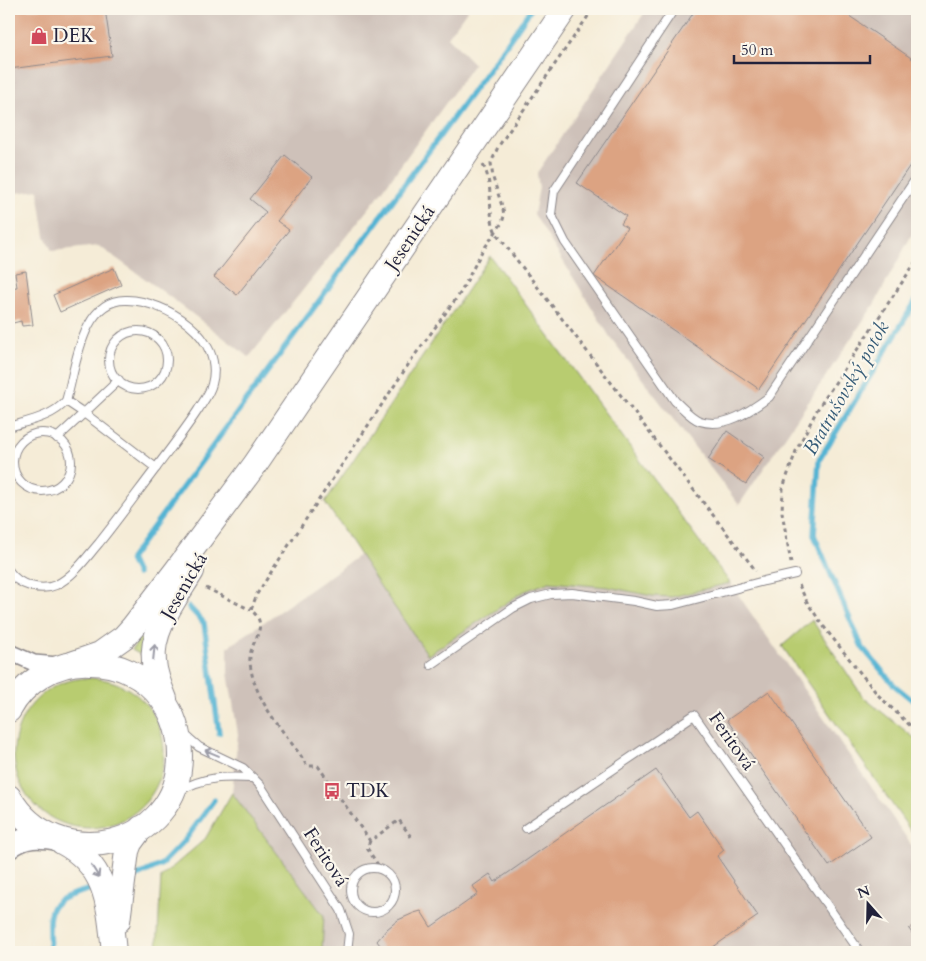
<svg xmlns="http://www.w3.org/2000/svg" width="926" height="961" viewBox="0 0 926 961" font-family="Cardo,serif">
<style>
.industrial{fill:#cec1b9}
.green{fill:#b8cc6f;stroke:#6d7755}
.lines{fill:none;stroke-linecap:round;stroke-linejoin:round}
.stream{stroke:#55b4d3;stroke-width:5.5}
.building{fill:#dca382}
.lane-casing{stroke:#8c8789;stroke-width:10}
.street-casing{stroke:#8c8789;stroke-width:18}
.secondary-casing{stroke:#8c8789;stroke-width:24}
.primary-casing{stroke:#8c8789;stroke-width:26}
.path{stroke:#8c8789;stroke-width:3;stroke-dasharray:4 4;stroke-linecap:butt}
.lane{stroke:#fff;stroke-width:8}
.street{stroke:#fff;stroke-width:15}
.secondary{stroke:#fff;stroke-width:21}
.primary{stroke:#fff;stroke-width:24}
.oneway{stroke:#9c9ca7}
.labels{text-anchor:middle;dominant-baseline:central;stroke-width:4.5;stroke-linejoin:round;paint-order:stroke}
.poi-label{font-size:19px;fill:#22223b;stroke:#fbf7ec;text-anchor:start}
.street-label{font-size:19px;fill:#22223b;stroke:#fbf7ec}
.water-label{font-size:20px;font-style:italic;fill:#365c78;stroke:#fbf7ec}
</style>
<rect width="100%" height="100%" fill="#fbf7ec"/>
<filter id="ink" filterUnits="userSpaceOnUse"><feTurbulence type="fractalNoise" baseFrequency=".02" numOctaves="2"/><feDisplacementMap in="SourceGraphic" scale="10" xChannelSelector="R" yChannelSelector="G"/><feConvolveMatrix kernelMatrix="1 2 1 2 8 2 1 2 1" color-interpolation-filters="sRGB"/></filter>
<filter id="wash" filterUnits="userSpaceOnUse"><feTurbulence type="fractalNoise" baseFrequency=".0096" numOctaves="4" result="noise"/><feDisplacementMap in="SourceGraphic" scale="20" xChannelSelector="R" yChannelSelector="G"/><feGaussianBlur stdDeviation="1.12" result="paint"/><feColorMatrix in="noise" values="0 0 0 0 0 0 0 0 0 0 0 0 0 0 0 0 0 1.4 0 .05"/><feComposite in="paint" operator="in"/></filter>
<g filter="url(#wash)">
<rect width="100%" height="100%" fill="#f5ecd7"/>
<g class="industrial">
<polygon points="9,9 468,9 448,37 474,64 377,198 249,357 158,288 99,246 52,251 45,236 38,190 9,194"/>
<polygon points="647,9 917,9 917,225 875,303 739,505 610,337 534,214 539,188 537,173"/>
<polygon points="360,555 382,589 523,592 549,582 608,587 652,596 672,597 730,583 917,853 917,952 157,952 161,877 205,839 232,793 238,734 228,673 228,647"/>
</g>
<g class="green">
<polygon points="490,256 730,583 672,597 652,596 608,587 549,582 523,592 428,655 382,589 325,502"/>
<polygon points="149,620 144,657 132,650"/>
<polygon points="812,620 863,697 917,740 917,840 782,646"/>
<circle cx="89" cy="753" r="75"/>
<polygon points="232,793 324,916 322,950 319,952 157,952 161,877 205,839"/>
</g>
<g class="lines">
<g class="stream">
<polyline points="917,299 819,460 814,535 862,647 894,685 917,704"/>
<polyline points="137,574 130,559 497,58 531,9"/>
<polyline points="189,607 204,623 219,733"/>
<polyline points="135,877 162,864 186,839 214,800"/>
<path d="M50,952C48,907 44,901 92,889"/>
</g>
</g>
<g id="blocks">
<g class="building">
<polygon points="9,9 105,9 112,56 9,69"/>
<polygon points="696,9 839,9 917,62 917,155 759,389 594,276 627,228 621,224 626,216 577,183"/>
<polygon points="285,155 312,177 277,221 289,230 237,295 214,277 266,212 250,199"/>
<polygon points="114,268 121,285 60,312 53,295"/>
<polygon points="26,271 33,325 22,326 21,321 9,324 9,288 17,287 15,273"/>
<polygon points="727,431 764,457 746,484 708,459"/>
<polygon points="769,691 871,837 829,866 727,720"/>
<polygon points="656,770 689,817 697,811 724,850 717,856 758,916 706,952 385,952 377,941 387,929 398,920 414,913 421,911 431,927 478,894 473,886 490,874 495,882"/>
<polygon points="917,923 917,940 909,929"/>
</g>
</g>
</g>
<g filter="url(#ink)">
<use href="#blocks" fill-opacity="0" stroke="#8c8789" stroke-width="1"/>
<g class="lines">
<g class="lane-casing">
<g id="lane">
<path d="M674,9L554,191L551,214L565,242L675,401C682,407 691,418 700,421C725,429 750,411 769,397L917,177"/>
<circle cx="138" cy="360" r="29"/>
<polyline points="66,401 84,413 119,380"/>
<path d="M9,427C28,421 52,417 66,401C76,369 81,298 127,300C166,301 225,337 212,384C210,393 203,402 198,410C185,430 170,449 156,468C137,493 119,518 99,543C86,558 74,576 56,585C40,592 18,585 9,571"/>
<circle cx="42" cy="462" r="29"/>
<polyline points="57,438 84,413 156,468"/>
<polyline points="431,665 513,608 531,599 551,594 572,593 634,601 657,606 673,605 764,581 795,574"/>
<polyline points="184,734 199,747 243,768 260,785 341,910 349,934 347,952"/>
<path d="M179,791C205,776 225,777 253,778"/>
<polyline points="526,828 694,715 860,952"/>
<circle cx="373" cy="890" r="22"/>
</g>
</g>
<g class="street-casing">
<polyline id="street" points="9,652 34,663 58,665"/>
</g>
<g class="secondary-casing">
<path id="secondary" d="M9,848C24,835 40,836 59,840"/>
</g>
<g class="primary-casing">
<g id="primary">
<polyline points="74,663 100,654 124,637 133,627 176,571 254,466 565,9"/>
<path d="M165,699C160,687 155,675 154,662C150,630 176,598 192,571"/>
<path d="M9,710C24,682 56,661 90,663C118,663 145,676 162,699C174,715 180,735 180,756C180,849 55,877 9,797"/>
<path d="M62,842C108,866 109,906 114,952"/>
<polyline points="118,921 127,851 130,843 141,828"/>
</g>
</g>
<g class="path">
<path d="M483,165C495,187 486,211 496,233L756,571"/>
<polyline points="791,563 782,512 783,488 796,451 817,410 917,260"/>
<polyline points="799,585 808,604 827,631 878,695 917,732"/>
<polyline points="206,588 251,610"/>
<path d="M411,837L399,820L370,841L318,766H307L301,756C281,728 253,698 250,662C248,641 272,627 251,610L257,594L279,560L412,359L461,292L481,253L502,223L504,216L503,209L493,178L491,163L498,147L593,9"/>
<polyline points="370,841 367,848 380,868"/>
</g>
<use href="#lane" class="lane"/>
<use href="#street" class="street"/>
<use href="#secondary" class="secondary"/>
<use href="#primary" class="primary"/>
</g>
<defs><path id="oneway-shaft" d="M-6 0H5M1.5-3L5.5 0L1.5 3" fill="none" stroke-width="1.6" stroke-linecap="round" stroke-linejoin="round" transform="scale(1.25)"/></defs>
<g class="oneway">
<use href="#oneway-shaft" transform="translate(154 652) rotate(-84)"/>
<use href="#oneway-shaft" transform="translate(212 753) rotate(-157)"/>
<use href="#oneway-shaft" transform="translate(95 871) rotate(58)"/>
</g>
</g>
<defs>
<g id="shop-bare" transform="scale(1.35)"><path d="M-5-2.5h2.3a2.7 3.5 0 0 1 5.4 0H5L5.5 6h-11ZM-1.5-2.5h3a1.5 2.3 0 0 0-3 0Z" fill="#d1495b" stroke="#fbf7ec" stroke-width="2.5" paint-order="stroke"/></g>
<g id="bus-bare" transform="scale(1.35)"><path d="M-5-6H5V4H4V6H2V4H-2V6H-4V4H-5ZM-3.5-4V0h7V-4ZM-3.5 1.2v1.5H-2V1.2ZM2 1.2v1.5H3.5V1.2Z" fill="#d1495b" stroke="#fbf7ec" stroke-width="2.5" paint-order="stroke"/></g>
</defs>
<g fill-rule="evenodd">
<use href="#shop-bare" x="39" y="36"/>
<use href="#bus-bare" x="332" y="791"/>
</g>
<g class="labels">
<g class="poi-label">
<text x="53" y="36">DEK</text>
<text x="346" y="791">TDK</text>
</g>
<g class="street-label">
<text transform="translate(410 238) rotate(-56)">Jesenická</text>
<text transform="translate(184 586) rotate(-60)">Jesenická</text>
<text transform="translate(732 741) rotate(55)">Feritová</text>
<text transform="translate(326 857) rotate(57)">Feritová</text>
</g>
<g class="water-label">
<text transform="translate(846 388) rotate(-60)">Bratrušovský potok</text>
</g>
</g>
<rect width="926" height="961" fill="none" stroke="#fbf7ec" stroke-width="30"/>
<g transform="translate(868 904) rotate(340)" stroke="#fbf7ec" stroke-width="4" paint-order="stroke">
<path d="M0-4L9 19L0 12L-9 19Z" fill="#22223b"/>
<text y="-8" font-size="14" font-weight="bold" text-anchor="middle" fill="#22223b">N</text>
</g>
<path d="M734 55v8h136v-8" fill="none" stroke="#22223b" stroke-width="2.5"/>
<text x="741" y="55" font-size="15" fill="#22223b" stroke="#fbf7ec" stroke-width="4" paint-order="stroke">50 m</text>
</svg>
